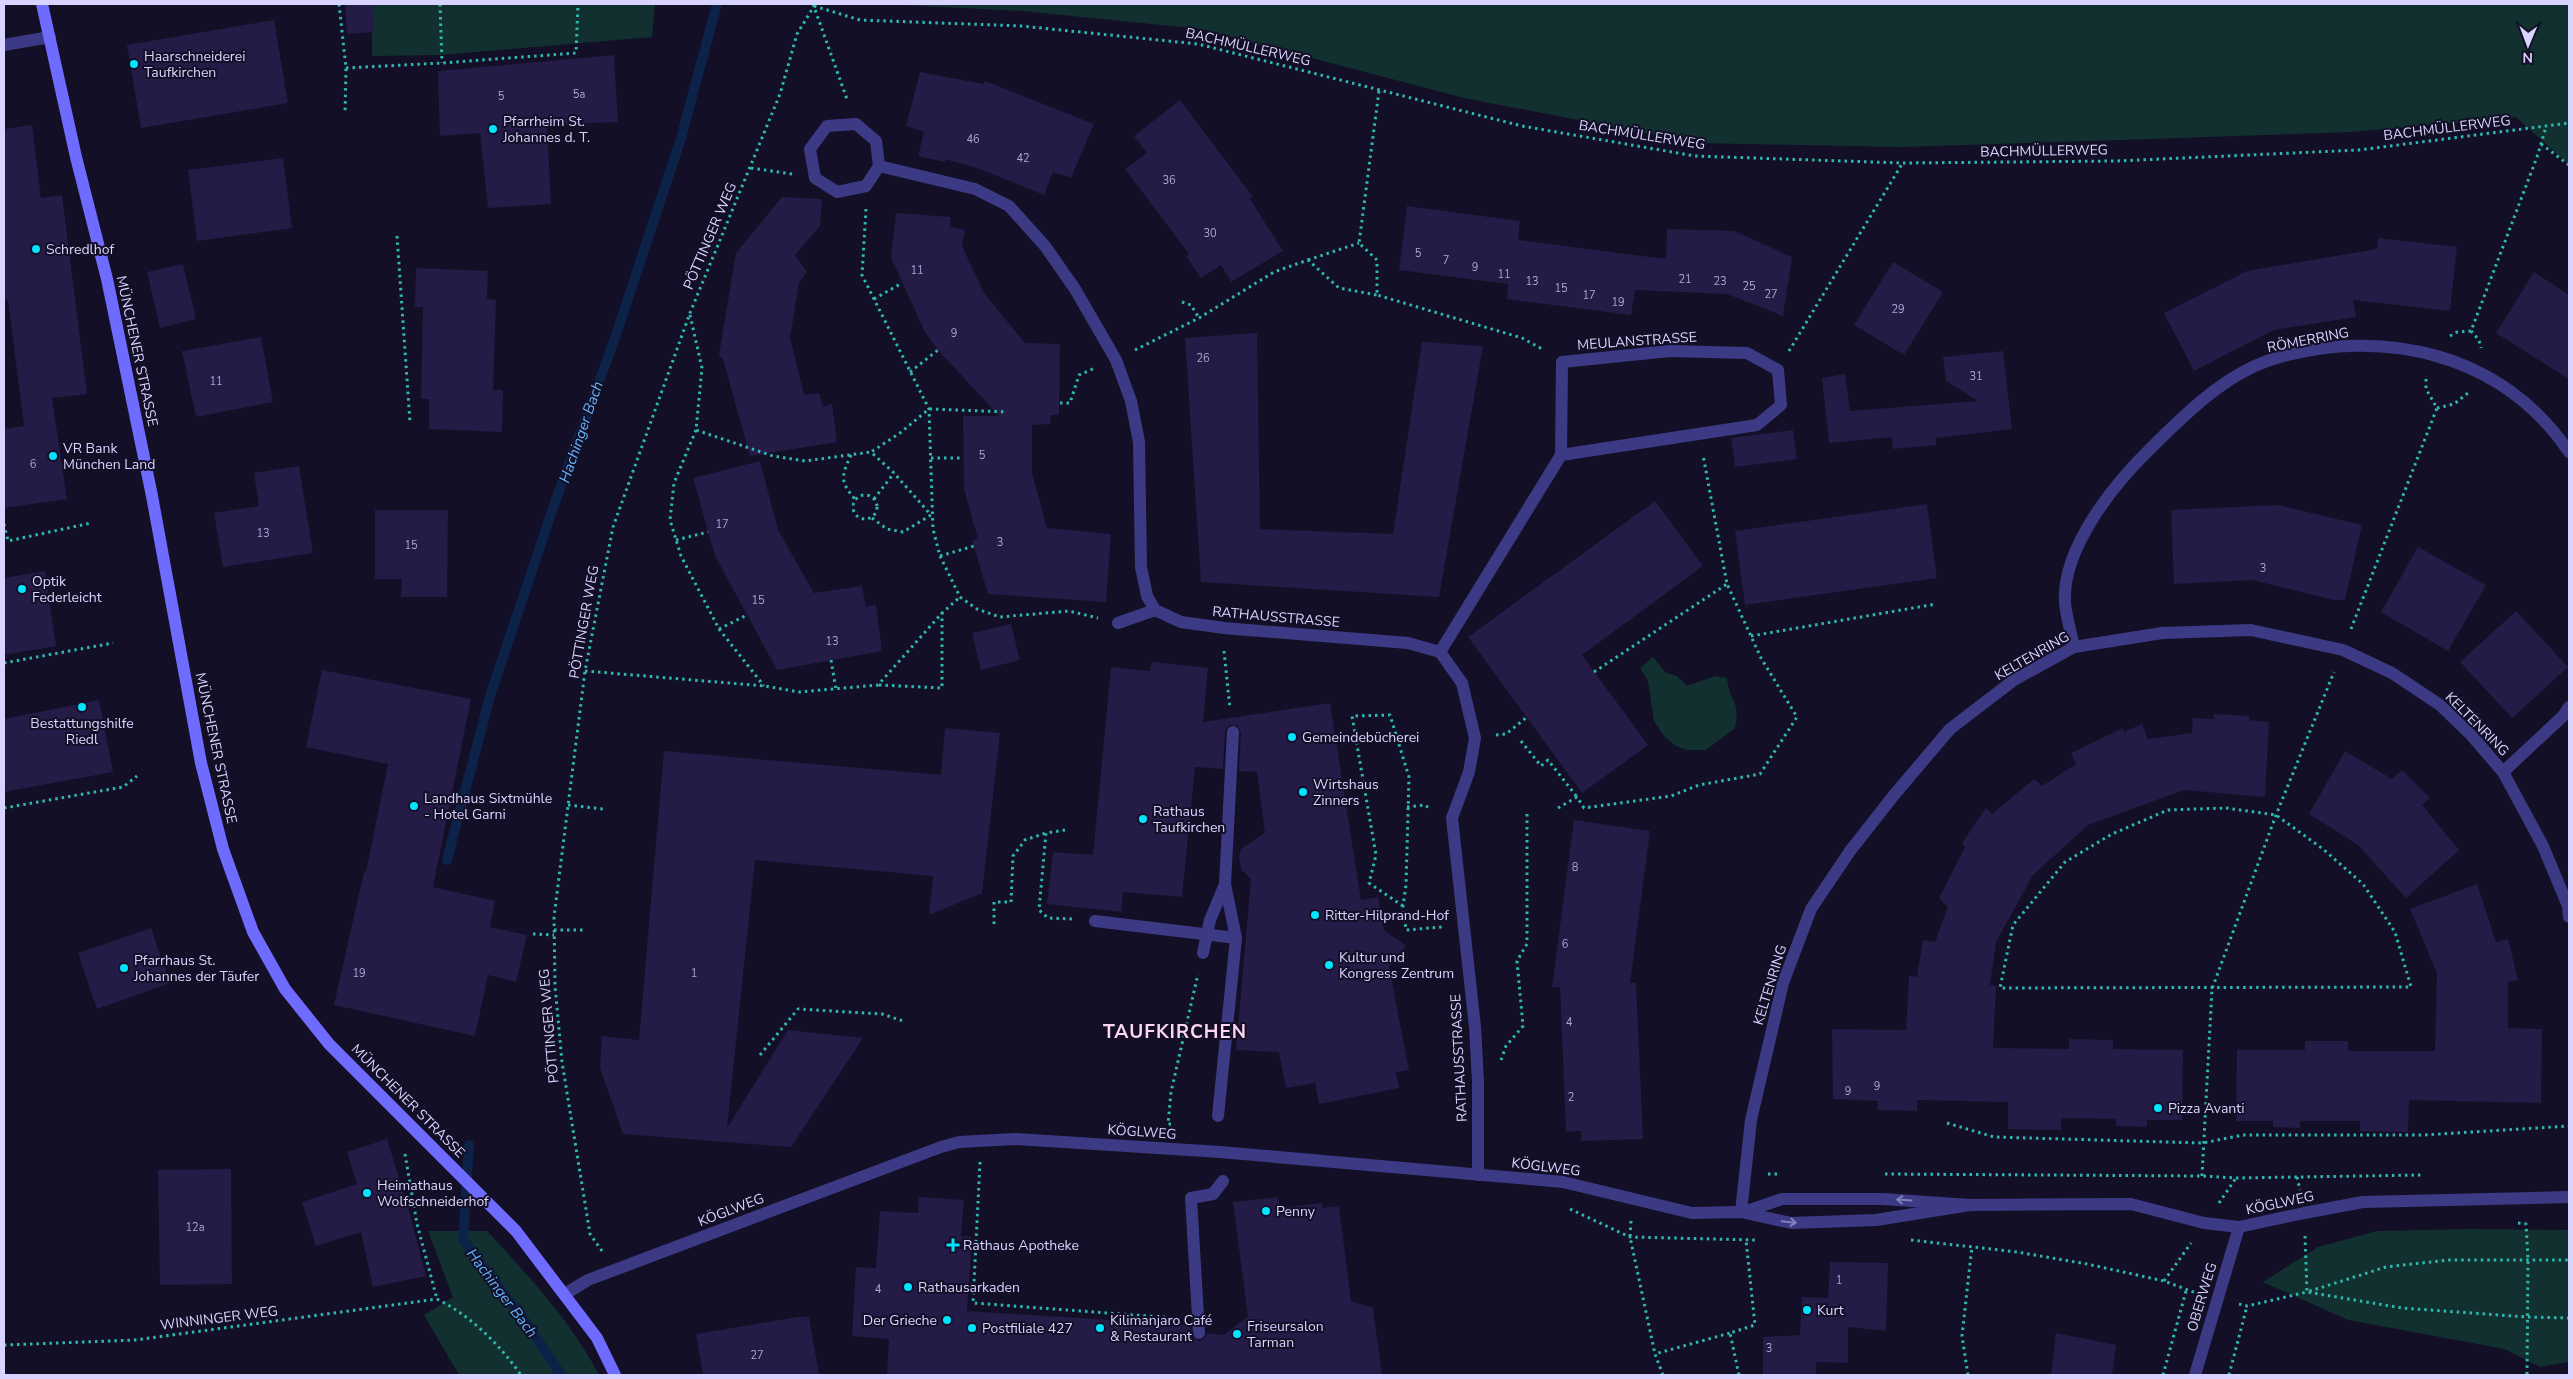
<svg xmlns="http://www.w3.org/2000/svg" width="2573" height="1379" viewBox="0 0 2573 1379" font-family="'Nunito Sans',sans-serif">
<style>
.green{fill:#12302f}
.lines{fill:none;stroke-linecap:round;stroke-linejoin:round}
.stream{stroke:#0c2248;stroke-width:10}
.building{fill:#241b47}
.path{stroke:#2fb8b0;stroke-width:3;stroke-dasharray:2.5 4;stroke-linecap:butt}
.service{stroke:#3d3a85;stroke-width:12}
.pedestrian{stroke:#3d3a85;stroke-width:12}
.minor{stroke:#3d3a85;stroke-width:12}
.secondary{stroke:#6f6bff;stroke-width:12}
.oneway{stroke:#837fbc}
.poi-dot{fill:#00e5ff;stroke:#130f26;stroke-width:2}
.labels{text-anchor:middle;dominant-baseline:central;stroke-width:4;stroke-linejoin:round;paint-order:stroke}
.number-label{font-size:11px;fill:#aca6d1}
.street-label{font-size:14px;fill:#d9d4ff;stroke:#130f26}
.poi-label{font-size:14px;fill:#d9d4ff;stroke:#130f26;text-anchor:start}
.water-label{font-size:15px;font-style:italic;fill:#62b6ff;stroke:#130f26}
.district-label{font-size:19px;font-weight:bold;letter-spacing:1px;fill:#ffd6f0;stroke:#130f26}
</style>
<rect width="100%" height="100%" fill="#130f26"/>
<g class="green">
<polygon points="372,4 655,4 652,37 440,55 372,56"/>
<polygon points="880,4 2569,4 2569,165 2516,117 2352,132 2120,140 1900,147 1697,143 1464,98 1201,29 1023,11"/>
<path d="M1653,657L1666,673L1677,676L1687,686L1715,676L1727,678C1729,702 1741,699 1735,728L1706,750H1687L1676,746L1664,736L1654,721L1648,681L1640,668Z"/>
<polygon points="2471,1229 2569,1230 2569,1362 2540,1367 2505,1349 2348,1320 2263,1282 2318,1247 2377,1231"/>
<path d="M428,1231H487C528,1275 571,1321 599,1375H459L424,1315L453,1297Z"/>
</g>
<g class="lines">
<g class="stream">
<polyline points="447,860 490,696 553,508 615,338 681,138 717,4"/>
<polyline points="469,1145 463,1240 525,1321 561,1375"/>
</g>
</g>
<g class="building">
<polygon points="345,4 372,4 374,32 347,34"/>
<polygon points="274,20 288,103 141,128 127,45"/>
<polygon points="614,55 618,122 547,125 551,204 488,208 480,133 440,136 438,71"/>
<polygon points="920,72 984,84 985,81 1094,124 1071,178 1053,172 1044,195 980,169 945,159 945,162 918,156 924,132 906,126"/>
<polygon points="1180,100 1253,197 1250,199 1283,251 1231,282 1221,265 1201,278 1186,256 1189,254 1125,169 1147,153 1134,136"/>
<polygon points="32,125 41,198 62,195 87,394 52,398 67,499 4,508 4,429 24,426 8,300 4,301 4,129"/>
<polygon points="283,158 292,228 197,241 188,170"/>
<polygon points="782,197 822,199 820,226 795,255 807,272 799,282 790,338 804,395 819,393 823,407 832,404 837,442 750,456 723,359 719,355 736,253"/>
<polygon points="1407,206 1520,221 1518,240 1666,259 1667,229 1734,231 1792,257 1783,316 1727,294 1635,290 1631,315 1507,299 1508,284 1399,270"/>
<polygon points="896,213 950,217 950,227 965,230 962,246 984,293 1025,343 1060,344 1059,415 1051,415 1050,424 1032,425 1032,473 1047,528 1111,534 1106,602 988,594 972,540 978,539 964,489 963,416 999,416 938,350 925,332 891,258"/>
<polygon points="2378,238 2457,247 2450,311 2353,300 2356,317 2274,330 2194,371 2164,313 2247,271 2377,249"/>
<polygon points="1893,262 1943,292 1904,355 1854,325"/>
<polygon points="183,264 196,319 160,328 147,272"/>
<polygon points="416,268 488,271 487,299 496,300 493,390 503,390 502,432 429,429 429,399 421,399 423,307 415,307"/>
<polygon points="2534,272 2569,295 2569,379 2496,333"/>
<polygon points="1257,333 1260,529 1393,534 1422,342 1483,346 1439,597 1201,582 1185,338"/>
<polygon points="261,337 273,402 196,417 182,351"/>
<polygon points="2003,351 2012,429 1936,438 1936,445 1893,449 1892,437 1829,443 1822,378 1845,374 1850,411 1978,401 1946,381 1943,357"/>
<polygon points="1793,430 1797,459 1735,467 1731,438"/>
<polygon points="760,461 778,530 814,593 862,586 866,607 876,604 882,651 777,670 715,556 693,478"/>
<polygon points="299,466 313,553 223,567 214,513 259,506 254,473"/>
<polygon points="1655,501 1703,566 1582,655 1648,745 1582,793 1468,637"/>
<polygon points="1927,504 1937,578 1745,605 1735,531"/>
<polygon points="2278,505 2362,525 2345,600 2334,600 2252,580 2174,584 2171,510"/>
<polygon points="375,510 448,510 447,597 401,597 402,579 375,579"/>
<polygon points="2418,547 2486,585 2448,651 2381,612"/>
<polygon points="45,571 56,646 4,655 4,578"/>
<polygon points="2516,611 2568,667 2512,718 2460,662"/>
<polygon points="1011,624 1020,660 981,670 972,633"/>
<polygon points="1152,662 1208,668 1203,722 1330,703 1361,900 1378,897 1384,930 1406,946 1389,967 1409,1070 1396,1072 1399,1088 1319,1104 1315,1083 1286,1088 1279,1052 1236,1050 1251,879 1241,869 1239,857 1241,849 1265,833 1257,772 1239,771 1241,732 1237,725 1229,725 1225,731 1223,769 1195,767 1182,897 1123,892 1121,912 1047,904 1053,852 1093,855 1111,667 1150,671"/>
<polygon points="322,670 471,699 433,887 495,901 490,927 527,935 516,982 488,975 475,1036 334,1005 364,872 366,872 388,764 306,747"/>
<polygon points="99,700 113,772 4,792 4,719"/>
<polygon points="2213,714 2250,716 2249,720 2269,722 2265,797 2184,790 2088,825 2033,875 1996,942 1990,985 1996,986 1993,1048 2069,1049 2069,1039 2113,1040 2113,1049 2183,1050 2182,1120 2147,1120 2147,1127 2116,1126 2116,1119 2061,1118 2061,1130 2008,1129 2008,1102 1917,1100 1917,1111 1877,1110 1878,1101 1833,1099 1832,1029 1906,1030 1909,976 1917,977 1923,940 1935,942 1948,907 1939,898 1965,847 1962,843 1986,808 1992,814 2034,779 2042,786 2076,764 2071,753 2123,728 2124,732 2142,724 2148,739 2192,733 2193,718 2214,719"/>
<polygon points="945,728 1000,733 982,893 929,915 933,876 755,860 727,1128 788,1030 863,1038 791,1147 623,1134 600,1068 602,1036 639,1040 664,751 941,775"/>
<polygon points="2345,751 2392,779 2402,770 2430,798 2422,805 2459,850 2406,898 2358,845 2309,814"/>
<polygon points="1574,820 1650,831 1630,983 1636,983 1643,1139 1581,1141 1581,1131 1566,1132 1560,987 1552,987"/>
<polygon points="2477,884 2496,942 2508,939 2518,980 2508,982 2508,1028 2542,1029 2541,1103 2409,1100 2408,1132 2360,1131 2360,1121 2300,1121 2300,1128 2273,1127 2273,1121 2236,1121 2237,1050 2305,1050 2305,1041 2348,1041 2348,1051 2435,1051 2437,973 2410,909"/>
<polygon points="151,928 170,983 97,1009 78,953"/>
<polygon points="387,1139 408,1207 426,1276 373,1287 361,1232 316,1246 302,1202 357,1184 347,1152"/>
<polygon points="231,1169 232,1284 160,1285 158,1170"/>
<polygon points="919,1197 964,1200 961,1236 972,1237 967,1311 1190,1325 1192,1337 1199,1341 1204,1339 1207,1333 1224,1335 1248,1316 1233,1202 1278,1197 1280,1208 1322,1203 1323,1208 1339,1206 1351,1301 1373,1308 1382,1375 887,1375 889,1339 852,1336 856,1267 876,1268 880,1211 918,1213"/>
<polygon points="1830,1262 1888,1263 1886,1331 1848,1327 1848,1363 1816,1362 1816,1375 1763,1375 1763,1337 1800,1335 1802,1297 1828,1298"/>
<polygon points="798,1317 809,1317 819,1375 703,1375 696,1334"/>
<polygon points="2056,1333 2116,1345 2112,1375 2051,1375"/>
</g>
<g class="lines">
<g class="path">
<polyline points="339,4 346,68 345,114"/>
<polyline points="440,4 442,63"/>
<polyline points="813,4 848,102"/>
<polyline points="814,6 860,20 1021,26 1198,44 1522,126 1695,156 1902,163 2117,161 2359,150 2569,123"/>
<polyline points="346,68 442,63 576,53 578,4"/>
<polyline points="1379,91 1359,243 1377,260 1377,295 1522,338 1544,350"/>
<polyline points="2541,144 2569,165"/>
<polyline points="751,168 792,174"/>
<polyline points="866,209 862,275 929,409 933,529 940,556 960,597 977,609 1000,617 1069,611 1098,618"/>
<polyline points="397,236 410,422"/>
<polyline points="1308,260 1359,243"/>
<polyline points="874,299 902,283"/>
<polyline points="1182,302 1191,305 1199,318"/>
<polyline points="690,315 702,368 696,430 773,456 805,461 871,452"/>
<polyline points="2471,331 2479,340 2481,348"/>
<polyline points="2450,336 2457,332 2471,331 2537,157 2546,127"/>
<polyline points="1135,350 1199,318 1274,272 1308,260 1339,288 1377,295"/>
<polyline points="1789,351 1902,164"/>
<polyline points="910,372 938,350"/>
<polyline points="1060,403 1070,403 1079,375 1095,368"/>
<polyline points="2437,408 2454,404 2468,393"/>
<polyline points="696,430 674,483 670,520 681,556 719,629 764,686"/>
<path d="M851,455C841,476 840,482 855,499"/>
<polyline points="931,458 960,458"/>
<circle cx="865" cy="507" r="12"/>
<polyline points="874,499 894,473"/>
<polyline points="872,518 887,529 903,532 931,515 894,473 871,452 900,433 929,409 1007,412"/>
<polyline points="4,524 8,541 91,523"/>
<polyline points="676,540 708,532"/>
<polyline points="940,556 974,546"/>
<polyline points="719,629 747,615"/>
<polyline points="2351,629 2437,408 2426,389 2426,377"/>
<polyline points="1751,636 1936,604"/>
<polyline points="1224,651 1230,709"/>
<polyline points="831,660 836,690"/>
<polyline points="4,663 113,643"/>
<polyline points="585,671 765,686 799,692 878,685 942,613 960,597"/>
<polyline points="1594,672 1727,584"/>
<polyline points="879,685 942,688 942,613"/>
<polyline points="1496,735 1506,734 1527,717"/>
<polyline points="1521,741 1541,766 1548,760 1577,797"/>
<polyline points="568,805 603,809"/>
<polyline points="1407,807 1425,805 1430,809"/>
<polyline points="4,808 123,787 137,776"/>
<polyline points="1558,808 1577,797 1584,808 1671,796 1699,785 1760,774 1797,717 1761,658 1727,584 1703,455"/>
<polygon points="2226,808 2276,815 2323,849 2363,884 2395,932 2411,987 2000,988 2013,925 2065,862 2112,834 2168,810"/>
<polyline points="1065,830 1046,833 1039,910 1048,918 1074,919"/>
<polyline points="1403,906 1369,883 1376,855 1352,716 1390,715 1409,777 1406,885 1403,906 1406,930 1442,927"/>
<polyline points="994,924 994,902 1011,902 1013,856 1025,840 1046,833"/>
<polyline points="554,930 585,930"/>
<polyline points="533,934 554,935"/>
<polyline points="760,1055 798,1009 882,1014 903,1021"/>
<polyline points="1501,1060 1506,1046 1523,1026 1517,961 1527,944 1527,811"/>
<polyline points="1947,1123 1994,1137 2203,1143 2243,1135 2424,1135 2569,1126"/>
<polyline points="1171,1124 1168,1124 1171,1092 1198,974"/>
<polyline points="405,1154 417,1224 437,1299"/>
<polyline points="980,1162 973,1303 1175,1318"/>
<polyline points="1768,1174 1781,1174"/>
<polyline points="1885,1174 2202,1176 2236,1178 2421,1175"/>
<polyline points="2202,1176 2212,989 2276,815 2334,672"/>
<polyline points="2297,1177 2300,1190"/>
<polyline points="2219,1203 2236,1178"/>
<polyline points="1570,1209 1630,1237 1755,1240"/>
<polyline points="1631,1221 1630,1237 1655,1354"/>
<polyline points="2518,1223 2526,1224 2528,1259 2527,1375"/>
<polyline points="2305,1236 2307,1292 2386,1267 2448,1260 2569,1260"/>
<polyline points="1911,1240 2017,1252 2087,1264 2164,1281 2196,1293"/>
<polyline points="602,1251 590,1234 562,1062 555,986 554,917 585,671 613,527 690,313 780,94 797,34 814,6"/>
<polyline points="2164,1281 2191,1243"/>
<path d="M437,1299C471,1316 499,1344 521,1375"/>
<polyline points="2239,1304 2247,1306 2307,1292 2402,1308 2527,1317 2569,1318"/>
<polyline points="4,1345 135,1340 437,1299"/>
<polyline points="1663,1375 1655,1354 1730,1333"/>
<polyline points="1739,1375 1730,1333 1755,1325 1746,1240"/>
<polyline points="1968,1375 1962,1336 1972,1246"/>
<polyline points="2163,1375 2186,1291"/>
<polyline points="2229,1375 2247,1306"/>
</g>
<polyline class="service" points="1118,623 1155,610"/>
<g class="pedestrian">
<polyline points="1095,921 1236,938"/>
<polyline points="1203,953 1210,920 1225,884"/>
<polyline points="1218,1116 1236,938 1225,884 1233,732"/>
<polyline points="1199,1333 1191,1198 1213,1194 1223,1181"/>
</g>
<g class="minor">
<polyline points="4,45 50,37"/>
<polygon points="856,124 876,141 879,166 866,186 837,192 815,178 810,149 827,126"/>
<polyline points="879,166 975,189 1009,206 1045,246 1075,289 1116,360 1131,401 1139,442 1141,567 1147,596 1155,610 1181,622 1224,628 1408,643 1440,652 1462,683 1475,738 1469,772 1452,818 1475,1027 1478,1082 1478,1175"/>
<path d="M2074,647C2071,632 2066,617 2065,602C2062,549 2113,485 2149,450C2184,415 2225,374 2273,359C2384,326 2503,354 2569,452"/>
<polyline points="1440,652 1561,455 1562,362 1670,351 1747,353 1778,370 1781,405 1757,425 1561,455"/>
<polyline points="2503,772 2563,716 2569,707"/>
<polyline points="1741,1212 1751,1120 1783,983 1811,909 1850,851 1894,795 1950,729 2014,680 2074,647 2162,633 2251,630 2343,650 2392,673 2440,705 2472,736 2503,772 2543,846 2568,906 2569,917"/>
<polyline points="1744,1212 1782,1199 1883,1199 1970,1205 2131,1204 2204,1223 2239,1227 2304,1213 2363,1202 2569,1197"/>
<polyline points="565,1294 588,1280 941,1147 959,1142 1015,1139 1220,1152 1563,1182 1692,1213 1741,1212 1791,1223 1876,1220 1970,1205"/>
<polyline points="2195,1375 2239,1227"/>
</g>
<polyline class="secondary" points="42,4 76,157 107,279 152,496 201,763 223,849 253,932 285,989 329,1044 516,1231 597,1338 615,1375"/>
</g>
<defs><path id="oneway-shaft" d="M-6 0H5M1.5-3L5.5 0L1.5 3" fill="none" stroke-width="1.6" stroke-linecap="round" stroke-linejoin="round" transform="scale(1.25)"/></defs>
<g class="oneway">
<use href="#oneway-shaft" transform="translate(1904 1200) rotate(-176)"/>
<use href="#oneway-shaft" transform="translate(1789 1222) rotate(6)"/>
</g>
<g class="poi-dot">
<circle cx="134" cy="64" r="5"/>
<circle cx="493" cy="129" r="5"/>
<circle cx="36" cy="249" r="5"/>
<circle cx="53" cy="456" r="5"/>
<circle cx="22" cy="589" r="5"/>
<circle cx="82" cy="707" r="5"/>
<circle cx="1292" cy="737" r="5"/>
<circle cx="1303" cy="792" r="5"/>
<circle cx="414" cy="806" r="5"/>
<circle cx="1143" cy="819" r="5"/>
<circle cx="1315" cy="915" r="5"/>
<circle cx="1329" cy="965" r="5"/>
<circle cx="124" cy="968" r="5"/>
<circle cx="2158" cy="1108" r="5"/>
<circle cx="367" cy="1193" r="5"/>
<circle cx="1266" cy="1211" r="5"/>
<path d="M950.5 1237.5h5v5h5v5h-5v5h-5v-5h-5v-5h5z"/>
<circle cx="908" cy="1287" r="5"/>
<circle cx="1807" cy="1310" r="5"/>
<circle cx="947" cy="1320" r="5"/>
<circle cx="972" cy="1328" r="5"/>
<circle cx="1100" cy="1328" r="5"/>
<circle cx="1237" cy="1334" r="5"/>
</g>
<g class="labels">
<g class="number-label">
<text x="579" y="94">5a</text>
<text x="501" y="96">5</text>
<text x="973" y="139">46</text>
<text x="1023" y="158">42</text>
<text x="1169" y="180">36</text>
<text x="1210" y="233">30</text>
<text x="1418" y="253">5</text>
<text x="1446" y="260">7</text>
<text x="1475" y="267">9</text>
<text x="917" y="270">11</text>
<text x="1504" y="274">11</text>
<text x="1685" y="279">21</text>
<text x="1532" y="281">13</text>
<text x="1720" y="281">23</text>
<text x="1749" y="286">25</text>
<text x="1561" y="288">15</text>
<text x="1771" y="294">27</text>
<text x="1589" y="295">17</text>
<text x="1618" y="302">19</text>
<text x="1898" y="309">29</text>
<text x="954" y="333">9</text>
<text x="1203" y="358">26</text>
<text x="1976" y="376">31</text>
<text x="216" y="381">11</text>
<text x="982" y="455">5</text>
<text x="33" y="464">6</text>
<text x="722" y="524">17</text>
<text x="263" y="533">13</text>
<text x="1000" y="542">3</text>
<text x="411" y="545">15</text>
<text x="2263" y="568">3</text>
<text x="758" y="600">15</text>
<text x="832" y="641">13</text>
<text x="1575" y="867">8</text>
<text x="1565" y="944">6</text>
<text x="359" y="973">19</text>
<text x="694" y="973">1</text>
<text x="1569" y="1022">4</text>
<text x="1877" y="1086">9</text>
<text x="1848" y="1091">9</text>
<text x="1571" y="1097">2</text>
<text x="195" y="1227">12a</text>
<text x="1839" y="1280">1</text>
<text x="878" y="1289">4</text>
<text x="1769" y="1348">3</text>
<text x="757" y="1355">27</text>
</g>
<g class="street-label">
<text transform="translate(1248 47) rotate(13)">BACHMÜLLERWEG</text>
<text transform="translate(2447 128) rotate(-7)">BACHMÜLLERWEG</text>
<text transform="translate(1642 135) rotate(9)">BACHMÜLLERWEG</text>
<text transform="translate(2044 151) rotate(-1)">BACHMÜLLERWEG</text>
<text transform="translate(710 236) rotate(-67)">PÖTTINGER WEG</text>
<text transform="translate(2308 340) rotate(-11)">RÖMERRING</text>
<text transform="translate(1637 341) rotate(-4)">MEULANSTRASSE</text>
<text transform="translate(137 351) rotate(78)">MÜNCHENER STRASSE</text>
<text transform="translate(1276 617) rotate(5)">RATHAUSSTRASSE</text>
<text transform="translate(584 622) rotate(-80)">PÖTTINGER WEG</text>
<text transform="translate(2032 656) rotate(-30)">KELTENRING</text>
<text transform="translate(2477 724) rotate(45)">KELTENRING</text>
<text transform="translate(216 748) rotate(78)">MÜNCHENER STRASSE</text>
<text transform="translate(1770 985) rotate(-73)">KELTENRING</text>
<text transform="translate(549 1026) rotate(-95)">PÖTTINGER WEG</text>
<text transform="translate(1459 1058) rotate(-93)">RATHAUSSTRASSE</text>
<text transform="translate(408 1101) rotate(45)">MÜNCHENER STRASSE</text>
<text transform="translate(1142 1132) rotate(4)">KÖGLWEG</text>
<text transform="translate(1546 1167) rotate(7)">KÖGLWEG</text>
<text transform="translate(2280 1203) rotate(-12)">KÖGLWEG</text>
<text transform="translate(731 1210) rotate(-21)">KÖGLWEG</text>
<text transform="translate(2202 1297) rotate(-73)">OBERWEG</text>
<text transform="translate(219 1318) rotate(-7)">WINNINGER WEG</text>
</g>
<g class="poi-label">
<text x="144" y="56">Haarschneiderei<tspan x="144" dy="16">Taufkirchen</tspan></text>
<text x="503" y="121">Pfarrheim St.<tspan x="503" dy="16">Johannes d. T.</tspan></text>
<text x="46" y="249">Schredlhof</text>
<text x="63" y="448">VR Bank<tspan x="63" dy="16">München Land</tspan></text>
<text x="32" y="581">Optik<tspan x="32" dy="16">Federleicht</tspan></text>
<text x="82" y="723" text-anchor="middle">Bestattungshilfe<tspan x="82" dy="16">Riedl</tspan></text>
<text x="1302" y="737">Gemeindebücherei</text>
<text x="1313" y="784">Wirtshaus<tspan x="1313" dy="16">Zinners</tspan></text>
<text x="424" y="798">Landhaus Sixtmühle<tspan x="424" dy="16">- Hotel Garni</tspan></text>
<text x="1153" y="811">Rathaus<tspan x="1153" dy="16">Taufkirchen</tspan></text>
<text x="1325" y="915">Ritter-Hilprand-Hof</text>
<text x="1339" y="957">Kultur und<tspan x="1339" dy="16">Kongress Zentrum</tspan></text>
<text x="134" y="960">Pfarrhaus St.<tspan x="134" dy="16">Johannes der Täufer</tspan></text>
<text x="2168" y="1108">Pizza Avanti</text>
<text x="377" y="1185">Heimathaus<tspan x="377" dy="16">Wolfschneiderhof</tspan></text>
<text x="1276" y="1211">Penny</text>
<text x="963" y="1245">Rathaus Apotheke</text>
<text x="918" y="1287">Rathausarkaden</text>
<text x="1817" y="1310">Kurt</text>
<text x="937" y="1320" text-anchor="end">Der Grieche</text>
<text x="1110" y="1320">Kilimanjaro Café<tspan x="1110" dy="16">&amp; Restaurant</tspan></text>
<text x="1247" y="1326">Friseursalon<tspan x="1247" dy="16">Tarman</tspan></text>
<text x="982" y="1328">Postfiliale 427</text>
</g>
<g class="water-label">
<text transform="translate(581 432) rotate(-71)">Hachinger Bach</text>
<text transform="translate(502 1293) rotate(53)">Hachinger Bach</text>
</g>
<g class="district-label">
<text x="1175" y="1032">TAUFKIRCHEN</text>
</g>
</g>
<rect width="2573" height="1379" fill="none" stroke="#d9d4ff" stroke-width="10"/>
<g transform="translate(2528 45) rotate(181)" stroke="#130f26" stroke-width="4" paint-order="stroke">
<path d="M0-4L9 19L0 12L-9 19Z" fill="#d9d4ff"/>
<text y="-8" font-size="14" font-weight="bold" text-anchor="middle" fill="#d9d4ff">N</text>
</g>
</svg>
